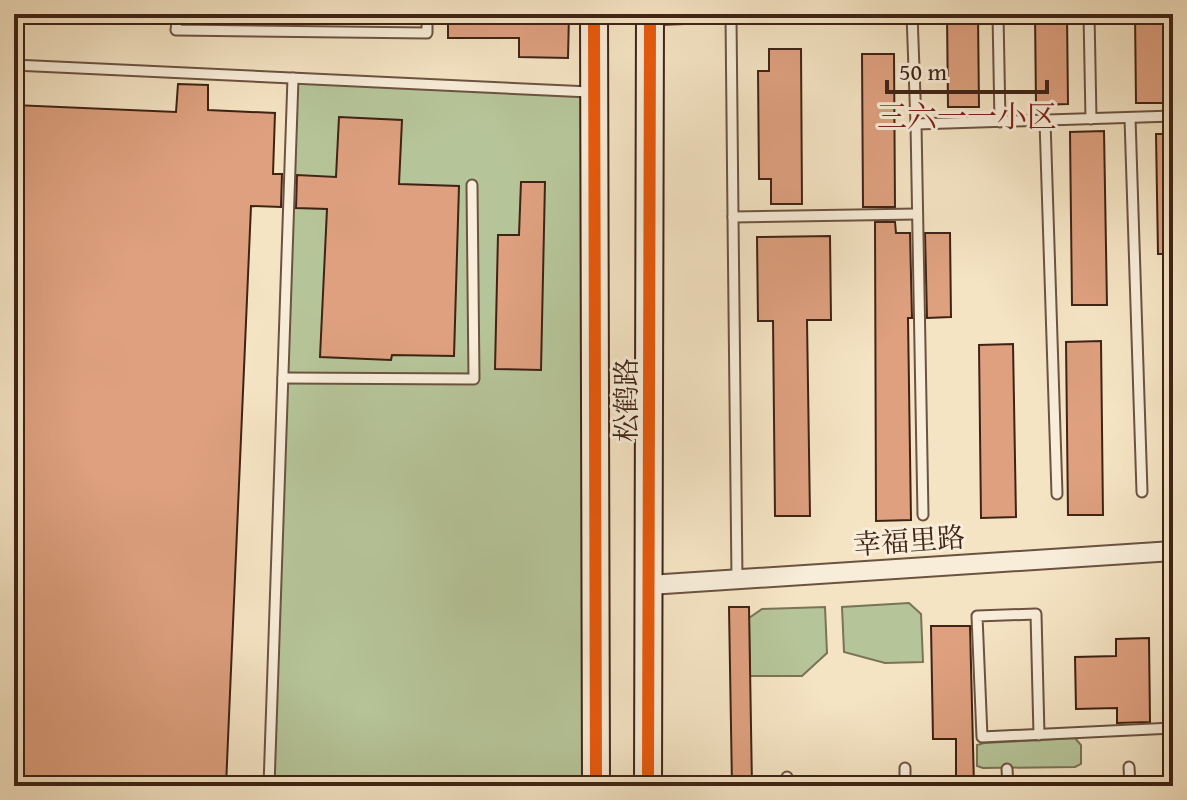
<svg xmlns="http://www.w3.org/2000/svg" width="1187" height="800" viewBox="0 0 1187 800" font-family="'Gentium Book Plus','Noto Serif SC',serif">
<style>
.green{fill:#b6c599;stroke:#7a7457;stroke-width:2}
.building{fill:#dea07f;stroke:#3f2315;stroke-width:2}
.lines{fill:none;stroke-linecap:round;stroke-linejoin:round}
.lane-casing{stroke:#6c5341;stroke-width:13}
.street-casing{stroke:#6c5341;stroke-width:22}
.secondary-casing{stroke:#3f2315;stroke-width:30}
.lane{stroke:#f8edd9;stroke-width:9}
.street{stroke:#f8edd9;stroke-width:18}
.secondary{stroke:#f8edd9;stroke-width:26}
.cycleway-casing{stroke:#f8edd9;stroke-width:17}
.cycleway{stroke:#e8590c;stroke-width:12}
.labels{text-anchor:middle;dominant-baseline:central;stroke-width:6;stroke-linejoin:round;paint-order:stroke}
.street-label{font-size:28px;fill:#3f2315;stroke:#f8edd9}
.neighbourhood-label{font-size:30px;fill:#7a1f14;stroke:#f8edd9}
</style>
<rect width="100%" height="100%" fill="#f5e4c4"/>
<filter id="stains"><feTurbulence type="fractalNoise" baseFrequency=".0025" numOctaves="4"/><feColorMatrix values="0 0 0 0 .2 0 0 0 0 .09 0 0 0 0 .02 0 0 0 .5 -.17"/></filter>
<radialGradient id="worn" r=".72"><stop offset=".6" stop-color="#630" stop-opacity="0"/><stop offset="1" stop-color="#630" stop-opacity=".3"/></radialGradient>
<g class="green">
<polygon points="293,78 594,92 596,786 269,786"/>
<polygon points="909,603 921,614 923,662 885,663 844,652 842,607"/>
<polygon points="825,607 827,653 802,676 750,676 749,618 762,609"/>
<polygon points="1075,738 1081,745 1081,764 1075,767 983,768 977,766 977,745 984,743"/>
</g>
<g class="building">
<polygon points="448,14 569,14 568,58 519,57 519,38 448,38"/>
<polygon points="947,14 978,14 979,107 948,107"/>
<polygon points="1035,14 1067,14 1068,104 1036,105"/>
<polygon points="1135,14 1166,14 1167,103 1136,103"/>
<polygon points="769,49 801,49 802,204 771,204 771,179 759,179 758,71 769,71"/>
<polygon points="862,54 894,54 895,207 863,207"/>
<polygon points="178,84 208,85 208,110 275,113 273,174 282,174 281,207 251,206 226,786 14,786 14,105 176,112"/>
<polygon points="339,117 402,120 399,184 459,186 454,356 392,355 391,360 320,357 327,209 296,208 297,175 336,177"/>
<polygon points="1104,131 1107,305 1072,305 1070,132"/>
<polygon points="1156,134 1173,134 1173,254 1158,254"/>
<polygon points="521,182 545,182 541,370 495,369 498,235 519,235"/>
<polygon points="875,222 895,222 896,233 910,233 912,318 908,318 911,520 876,521"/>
<polygon points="925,233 950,233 951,317 927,318"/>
<polygon points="830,236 831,320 807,320 810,516 775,516 773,321 758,321 757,237"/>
<polygon points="1101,341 1103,515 1068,515 1066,342"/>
<polygon points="1013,344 1016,517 981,518 979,345"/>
<polygon points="729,607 749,607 752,786 732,786"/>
<polygon points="931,626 970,626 974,786 956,786 956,739 933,739"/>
<polygon points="1149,638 1150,722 1117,723 1117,708 1076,709 1075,657 1116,656 1116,639"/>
</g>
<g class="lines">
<g class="lane-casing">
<g id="lane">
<polyline points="178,14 176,30 427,33 427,14"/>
<polyline points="912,14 916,124 1173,116"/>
<polyline points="998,14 1000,122"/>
<polyline points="1089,14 1091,119"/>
<polyline points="731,16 733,217 917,214"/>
<polyline points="653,20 782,14"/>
<polyline points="14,65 590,92"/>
<polyline points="1130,118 1142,492"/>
<polyline points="1045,121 1057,494"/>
<polyline points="916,124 923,515"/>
<polyline points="733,217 737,579"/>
<polyline points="283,378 474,379 472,185"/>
<polyline points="1169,551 1173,666"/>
<polyline points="1039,735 1036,614 977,616 982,737 1173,728"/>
<polyline points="1129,767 1130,786"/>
<polyline points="1007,769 1008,786"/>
<polyline points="787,777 787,786"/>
<polyline points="269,786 293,78"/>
<polyline points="905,786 905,768"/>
</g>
</g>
<g class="street-casing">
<polyline id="street" points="649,585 1173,551"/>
</g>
<g class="secondary-casing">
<g id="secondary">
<polyline points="594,14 596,786"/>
<polyline points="648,786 650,14"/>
</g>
</g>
<use href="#lane" class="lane"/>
<use href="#street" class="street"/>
<use href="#secondary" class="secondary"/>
<g class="cycleway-casing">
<g id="cycleway">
<polyline points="594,14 596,786"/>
<polyline points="648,786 650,14"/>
</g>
</g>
<use href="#cycleway" class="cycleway"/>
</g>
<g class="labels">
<g class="street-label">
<text transform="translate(625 400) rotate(-90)">松鹤路</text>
<text transform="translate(909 540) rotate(-4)">幸福里路</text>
</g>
<g class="neighbourhood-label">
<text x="967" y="116">三六一一小区</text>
</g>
</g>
<rect width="1187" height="800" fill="none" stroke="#f5e4c4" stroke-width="48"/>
<rect x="16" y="16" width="1155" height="768" fill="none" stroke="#3f2315" stroke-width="4"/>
<rect x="24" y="24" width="1139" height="752" fill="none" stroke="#3f2315" stroke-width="2"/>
<path d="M887 80v12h160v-12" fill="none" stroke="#3f2315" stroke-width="4"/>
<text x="899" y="80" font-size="24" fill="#3f2315" stroke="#f8edd9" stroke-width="6" paint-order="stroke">50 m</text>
<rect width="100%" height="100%" filter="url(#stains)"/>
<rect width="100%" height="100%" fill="url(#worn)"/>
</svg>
